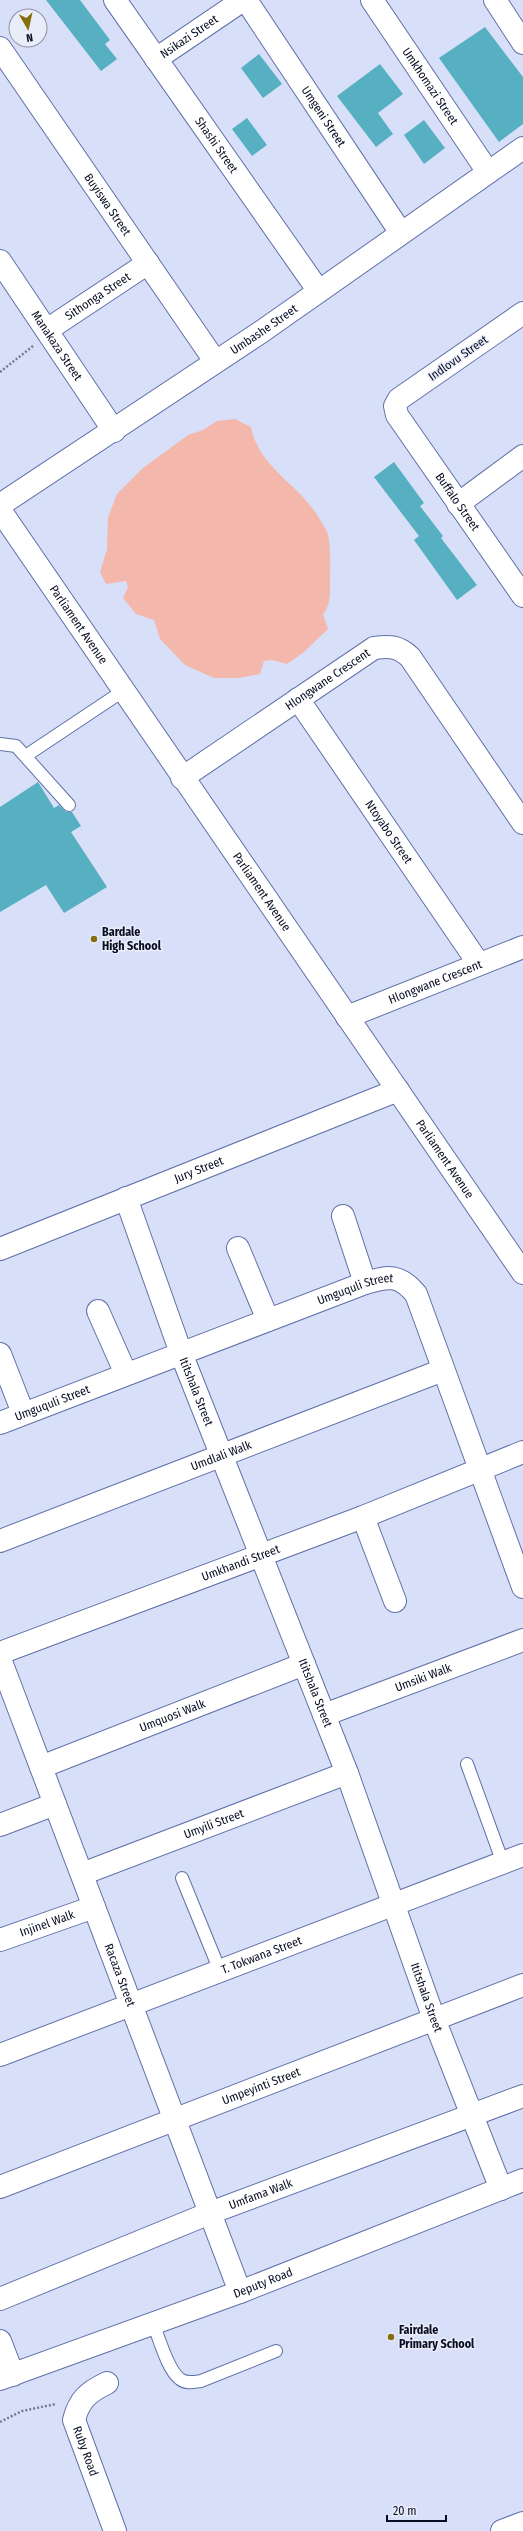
<svg xmlns="http://www.w3.org/2000/svg" width="523" height="2531" viewBox="0 0 523 2531" font-family="'Fira Sans Condensed',sans-serif">
<style>
.green{fill:#f3b7ab}
.building{fill:#56b0c2}
.lines{fill:none;stroke-linecap:round;stroke-linejoin:round}
.service-casing{stroke:#6170a8;stroke-width:14}
.minor-casing{stroke:#6170a8;stroke-width:24}
.tertiary-casing{stroke:#6170a8;stroke-width:24}
.path{stroke:#747b92;stroke-width:2.5;stroke-dasharray:2 2;stroke-linecap:butt}
.service{stroke:#fff;stroke-width:12}
.minor{stroke:#fff;stroke-width:22}
.tertiary{stroke:#fff;stroke-width:22}
.poi-dot{fill:#876e0d;stroke:#e9edfa;stroke-width:1.5}
.labels{text-anchor:middle;dominant-baseline:central;stroke-width:3;stroke-linejoin:round;paint-order:stroke}
.street-label{font-size:12px;fill:#080d22;stroke:#e9edfa}
.poi-label{font-size:12px;font-weight:bold;fill:#080d22;stroke:#e9edfa;text-anchor:start}
</style>
<rect width="100%" height="100%" fill="#d8e0f9"/>
<path class="green" d="M235,419L251,427C259,468 299,484 319,518C322,523 326,529 328,534C331,549 330,565 330,580C330,591 331,606 323,614L328,629L304,652L287,664L272,660L264,661L260,674L239,678H214L185,665L160,639L154,620L136,614L123,598L128,587L126,581L106,584L100,572L107,549L108,517L117,494L143,468L188,435L203,430L217,421Z"/>
<g class="building">
<polygon points="46,0 80,0 110,40 105,44 117,59 101,71"/>
<polygon points="485,27 523,77 523,124 499,142 439,58"/>
<polygon points="259,54 282,84 263,98 241,68"/>
<polygon points="380,64 403,94 378,113 393,134 376,147 337,96"/>
<polygon points="247,118 267,145 252,156 232,129"/>
<polygon points="424,120 445,148 424,164 404,135"/>
<polygon points="394,462 424,503 420,506 443,536 441,538 477,585 457,600 414,540 419,536 374,477"/>
<polygon points="38,782 54,808 59,805 66,812 72,812 81,826 71,832 107,887 64,913 46,885 0,912 0,807"/>
</g>
<g class="lines">
<g class="service-casing">
<g id="service">
<polyline points="0,744 16,746 69,805"/>
<polyline points="27,755 123,691"/>
<polyline points="467,1764 503,1863"/>
<polyline points="182,1878 220,1971"/>
<path d="M153,2323C159,2338 168,2371 180,2379C186,2384 194,2382 201,2381L276,2351"/>
</g>
</g>
<g class="minor-casing">
<g id="minor">
<path id="s1" d="M115,0L318,290"/>
<path id="s2" d="M246,0L401,233"/>
<path id="s3" d="M372,0L488,172"/>
<polyline points="495,0 523,43"/>
<path id="s4" d="M0,48L215,361"/>
<path id="s5" d="M156,59L243,0"/>
<path id="s6" d="M0,261L114,431"/>
<path id="s7" d="M523,313L399,399L395,406L397,415L523,596"/>
<path id="s8" d="M47,330L148,263"/>
<polyline points="458,504 523,456"/>
<path id="s9" d="M0,505L261,332L523,148"/>
<path id="s10" d="M298,699L479,964"/>
<path id="s11" d="M182,778L374,648C390,646 398,646 410,657L523,823"/>
<path id="s12" d="M347,1017L523,947"/>
<path id="s13" d="M126,1198L181,1353L347,1773L434,2019L501,2189"/>
<polyline points="343,1216 365,1283"/>
<polyline points="238,1248 268,1320"/>
<path id="s14" d="M0,1249L398,1090"/>
<polyline points="98,1311 126,1374"/>
<polyline points="0,1354 23,1413"/>
<path id="s15" d="M0,1423L365,1283C389,1276 399,1274 416,1294L523,1587"/>
<polyline points="363,1517 395,1601"/>
<path id="s16" d="M0,1541L443,1370"/>
<path id="s17" d="M0,1653L363,1517L523,1452"/>
<path id="s18" d="M0,1659L240,2292"/>
<path id="s19" d="M324,1715L523,1640"/>
<path id="s20" d="M41,1767L304,1664"/>
<polyline points="0,1825 55,1804"/>
<path id="s21" d="M82,1874L347,1773"/>
<path id="s22" d="M0,1940L94,1907"/>
<path id="s23" d="M0,2055L523,1855"/>
<path id="s24" d="M0,2187L523,1985"/>
<path id="s25" d="M0,2299L210,2213L523,2096"/>
<polyline points="0,2341 13,2375"/>
<path id="s26" d="M0,2379L240,2292L523,2180"/>
<path id="s27" d="M107,2383C88,2392 79,2400 74,2420L115,2531"/>
<polyline points="502,2531 523,2523"/>
</g>
</g>
<g class="tertiary-casing">
<g id="tertiary">
<path id="s28" d="M0,510L523,1273"/>
</g>
</g>
<g class="path">
<polyline points="0,372 33,346"/>
<polyline points="0,2422 22,2411 56,2404"/>
</g>
<use href="#service" class="service"/>
<use href="#minor" class="minor"/>
<use href="#tertiary" class="tertiary"/>
</g>
<g class="poi-dot">
<circle cx="94" cy="939" r="4"/>
<circle cx="391" cy="2337" r="4"/>
</g>
<g class="labels">
<g class="street-label">
<text stroke="none"><textPath href="#s5" startOffset="40">Nsikazi Street</textPath></text>
<text stroke="none"><textPath href="#s3" startOffset="104">Umkhomazi Street</textPath></text>
<text stroke="none"><textPath href="#s2" startOffset="140">Umgeni Street</textPath></text>
<text stroke="none"><textPath href="#s1" startOffset="177">Shashi Street</textPath></text>
<text stroke="none"><textPath href="#s4" startOffset="190">Buyiswa Street</textPath></text>
<text stroke="none"><textPath href="#s8" startOffset="61">Sithonga Street</textPath></text>
<text stroke="none"><textPath href="#s9" startOffset="317">Umbashe Street</textPath></text>
<text stroke="none"><textPath href="#s6" startOffset="102">Manakaza Street</textPath></text>
<text transform="translate(458 358) rotate(-35)">Indlovu Street</text>
<text stroke="none"><textPath href="#s7" startOffset="274">Buffalo Street</textPath></text>
<text stroke="none"><textPath href="#s28" startOffset="139">Parliament Avenue</textPath></text>
<text stroke="none"><textPath href="#s11" startOffset="176">Hlongwane Crescent</textPath></text>
<text stroke="none"><textPath href="#s10" startOffset="161">Ntoyabo Street</textPath></text>
<text stroke="none"><textPath href="#s28" startOffset="463">Parliament Avenue</textPath></text>
<text stroke="none"><textPath href="#s12" startOffset="95">Hlongwane Crescent</textPath></text>
<text stroke="none"><textPath href="#s28" startOffset="787">Parliament Avenue</textPath></text>
<text stroke="none"><textPath href="#s14" startOffset="214">Jury Street</textPath></text>
<text stroke="none"><textPath href="#s15" startOffset="380">Umguquli Street</textPath></text>
<text stroke="none"><textPath href="#s13" startOffset="206">Ititshala Street</textPath></text>
<text stroke="none"><textPath href="#s15" startOffset="56">Umguquli Street</textPath></text>
<text stroke="none"><textPath href="#s16" startOffset="237">Umdlali Walk</textPath></text>
<text stroke="none"><textPath href="#s17" startOffset="257">Umkhandi Street</textPath></text>
<text stroke="none"><textPath href="#s19" startOffset="106">Umsiki Walk</textPath></text>
<text stroke="none"><textPath href="#s13" startOffset="530">Ititshala Street</textPath></text>
<text stroke="none"><textPath href="#s20" startOffset="141">Umquosi Walk</textPath></text>
<text stroke="none"><textPath href="#s21" startOffset="141">Umyili Street</textPath></text>
<text stroke="none"><textPath href="#s22" startOffset="50">Injinel Walk</textPath></text>
<text stroke="none"><textPath href="#s23" startOffset="280">T. Tokwana Street</textPath></text>
<text stroke="none"><textPath href="#s18" startOffset="338">Racaza Street</textPath></text>
<text stroke="none"><textPath href="#s13" startOffset="854">Ititshala Street</textPath></text>
<text stroke="none"><textPath href="#s24" startOffset="280">Umpeyinti Street</textPath></text>
<text stroke="none"><textPath href="#s25" startOffset="281">Umfama Walk</textPath></text>
<text stroke="none"><textPath href="#s26" startOffset="280">Deputy Road</textPath></text>
<text stroke="none"><textPath href="#s27" startOffset="85">Ruby Road</textPath></text>
</g>
<g class="poi-label">
<text x="102" y="932">Bardale<tspan x="102" dy="14">High School</tspan></text>
<text x="399" y="2330">Fairdale<tspan x="399" dy="14">Primary School</tspan></text>
</g>
</g>
<g transform="translate(28 28) rotate(171)"><circle r="19" fill="#e9edfa" stroke="#8f93a4"/>
<path d="M0-3L7 15L0 10L-7 15Z" fill="#876e0d"/>
<text y="-6" font-size="11" font-weight="bold" text-anchor="middle" fill="#080d22">N</text>
</g>
<path d="M387 2515v6h59v-6" fill="none" stroke="#080d22" stroke-width="2"/>
<text x="393" y="2515" font-size="12" fill="#080d22" stroke="#e9edfa" stroke-width="3" paint-order="stroke">20 m</text>
</svg>
